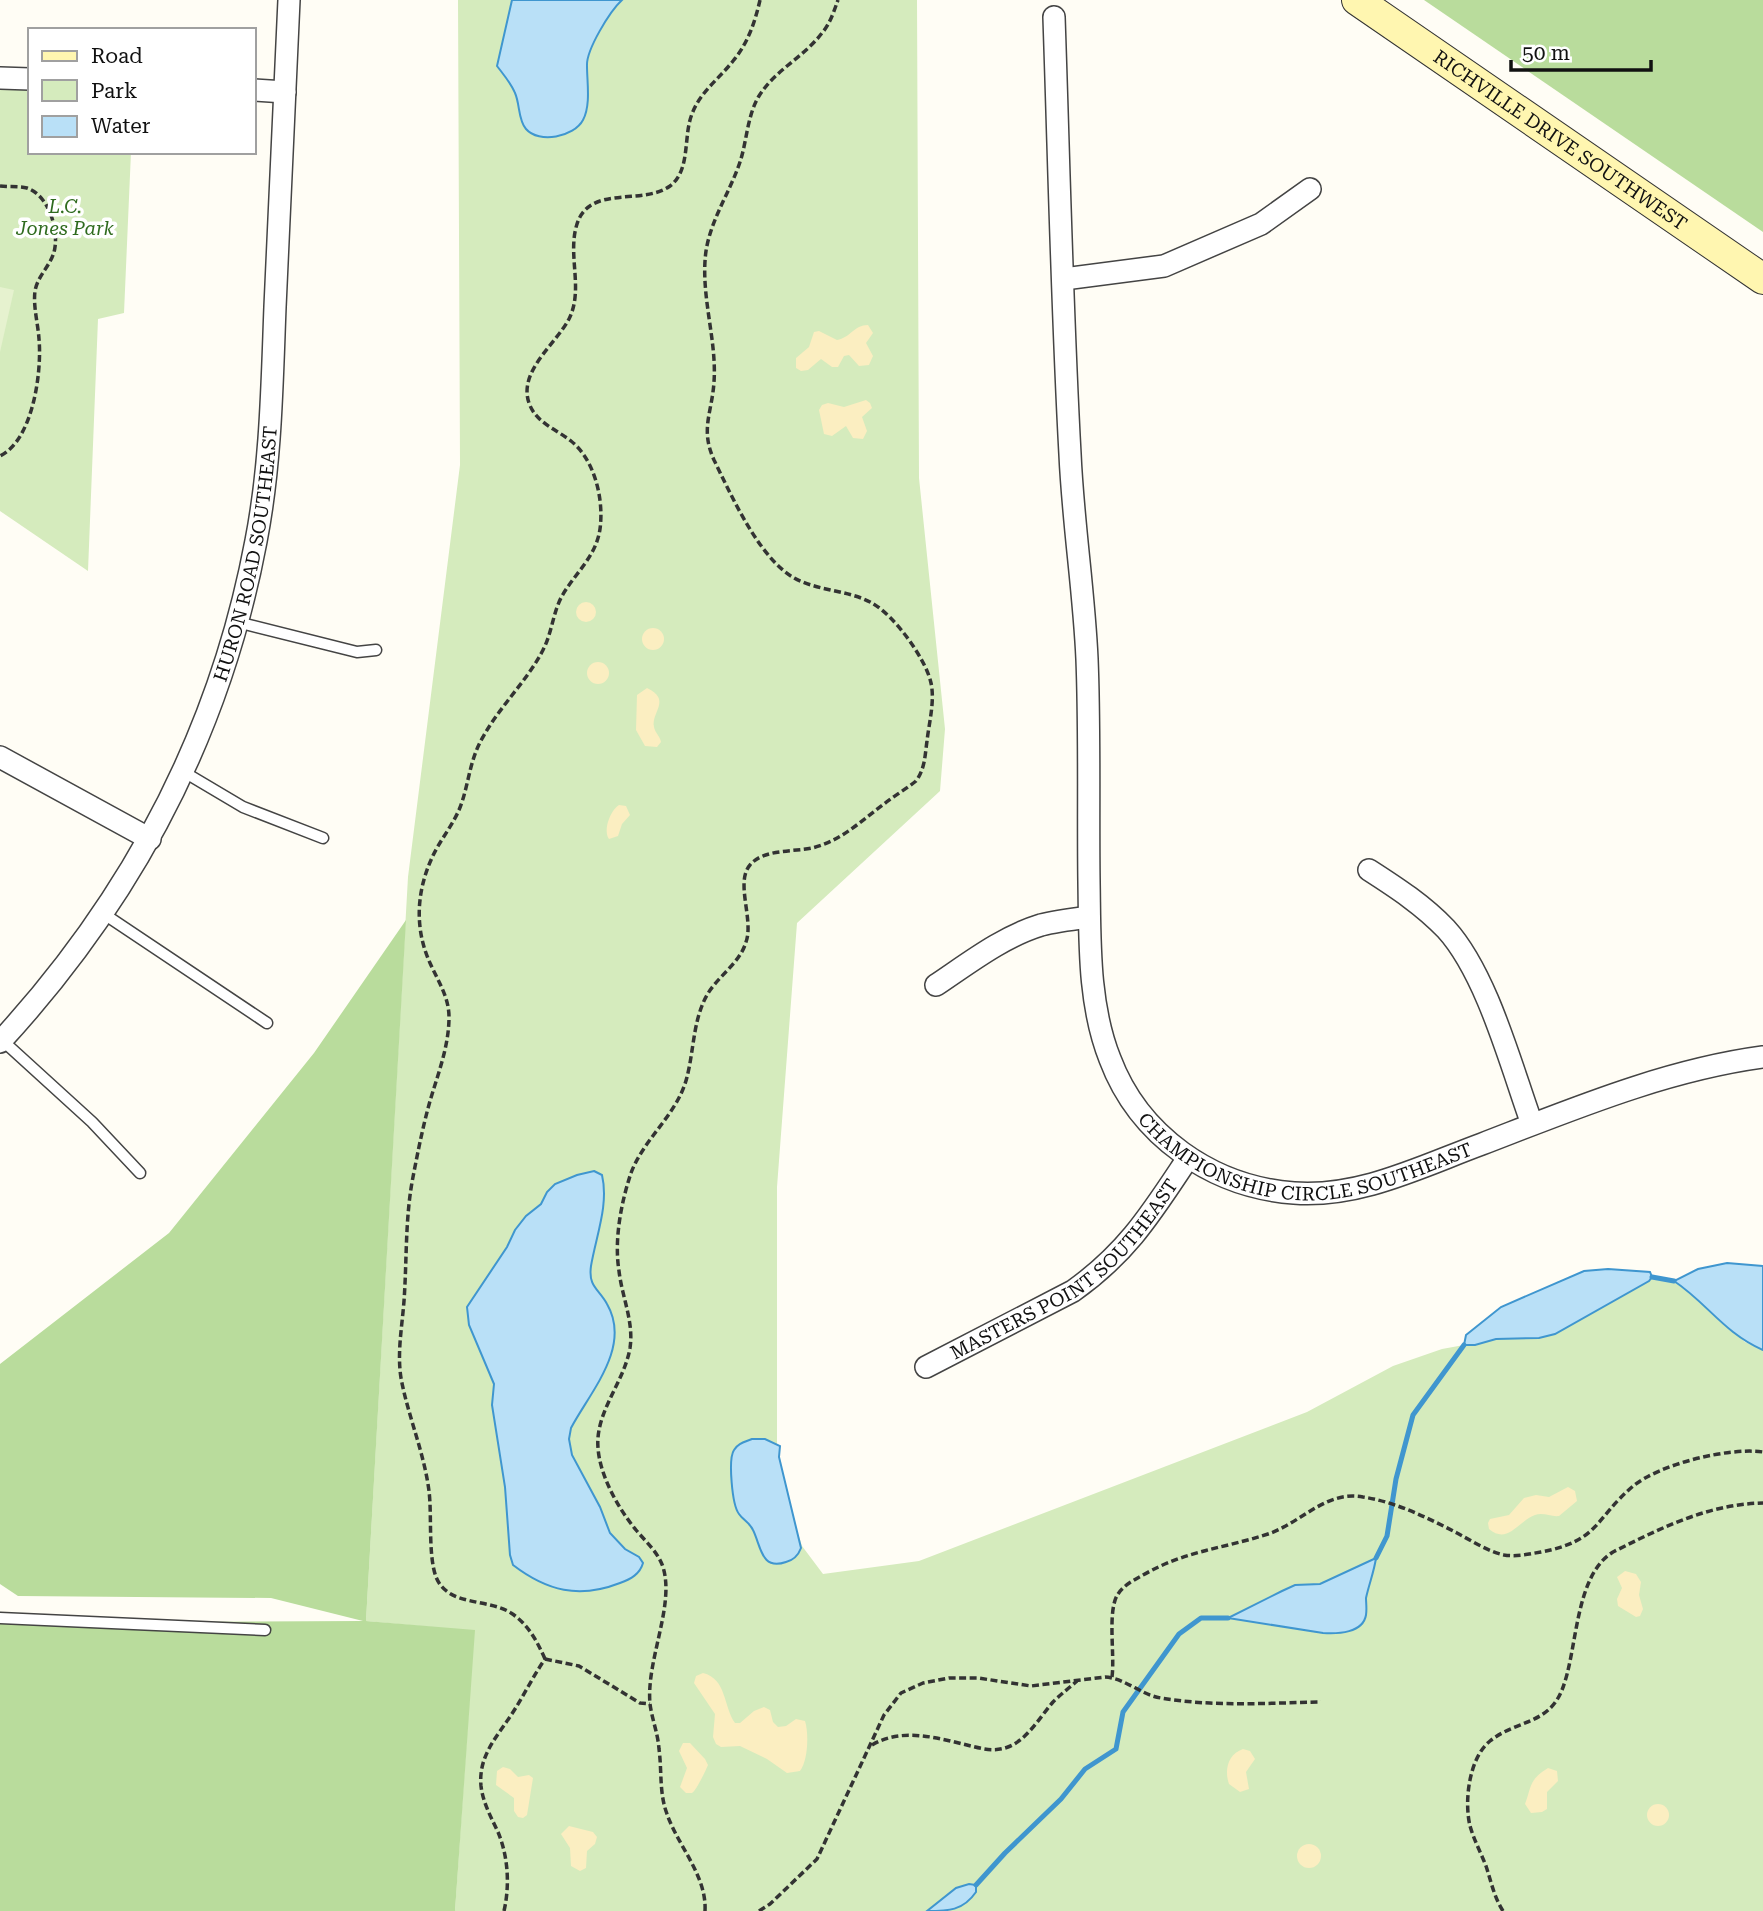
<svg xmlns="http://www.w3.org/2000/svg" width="1763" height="1911" viewBox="0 0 1763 1911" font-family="'Roboto Serif',serif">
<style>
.green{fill:#d5ebbd}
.forest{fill:#b9dc9c}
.sand{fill:#fbeec1}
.pitch{fill:#e6f2cf}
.water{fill:#b9e0f7;stroke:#3f96cf;stroke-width:2}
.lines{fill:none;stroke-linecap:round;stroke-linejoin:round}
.stream{stroke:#3f96cf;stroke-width:5}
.lane-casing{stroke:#444;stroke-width:13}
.street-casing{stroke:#444;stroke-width:24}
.secondary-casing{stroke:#333;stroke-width:32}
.path{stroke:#333;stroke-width:3.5;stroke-dasharray:7 3.5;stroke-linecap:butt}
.lane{stroke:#fff;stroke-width:10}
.street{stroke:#fff;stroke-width:21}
.secondary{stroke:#fff6b0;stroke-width:30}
.labels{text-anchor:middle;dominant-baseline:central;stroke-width:7;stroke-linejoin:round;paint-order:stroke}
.street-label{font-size:19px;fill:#111;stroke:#fff}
.park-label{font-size:19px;font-style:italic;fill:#2f6b1f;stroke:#fff}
</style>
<rect width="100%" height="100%" fill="#fffdf5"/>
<g class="green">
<polygon points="458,0 917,0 919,478 945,729 940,791 797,923 777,1187 777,1450 788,1503 802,1546 823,1574 919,1561 1307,1412 1393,1366 1442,1349 1464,1345 1475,1344 1496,1339 1522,1338 1555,1334 1649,1281 1652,1277 1674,1281 1685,1288 1745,1342 1763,1350 1763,1911 455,1911 474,1631 366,1621 408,877 460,465"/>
<polygon points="0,88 30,89 30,152 131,152 124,313 98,319 88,571 0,511"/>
</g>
<g class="forest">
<polygon points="1424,0 1763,0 1763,232"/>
<polygon points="406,920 366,1621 475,1630 455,1911 0,1911 0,1623 363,1621 271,1598 18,1596 0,1584 0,1364 169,1233 314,1053"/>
</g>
<g class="sand">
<path d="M868,325L873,333L866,343L873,356L869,365L859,366L849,355L844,356L838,367H832L821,359L808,370L801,371L796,368V358L809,347L814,332L819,331L837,340C850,338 854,325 868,325Z"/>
<polygon points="866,400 870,403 872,408 862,417 867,431 863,439 853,438 846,426 832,436 824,434 819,410 822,405 828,403 844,407"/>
<circle cx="586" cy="612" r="10"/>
<circle cx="653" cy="639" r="11"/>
<circle cx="598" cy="673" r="11"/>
<path d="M647,688C672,700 651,712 654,727C655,733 660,736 661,742L657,747L645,746L636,730L637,695Z"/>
<path d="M619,805L626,806L630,815L622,824L618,836L609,839C603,830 610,811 619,805Z"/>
<path d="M1568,1487L1575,1491L1577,1501L1559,1516C1551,1517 1543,1512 1535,1515C1518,1521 1508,1545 1489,1529L1488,1523L1490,1519L1509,1515L1524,1498L1536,1495L1549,1497Z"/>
<polygon points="1625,1571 1636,1574 1641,1582 1639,1595 1643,1609 1640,1616 1636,1617 1618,1606 1617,1599 1622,1588 1617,1577"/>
<path d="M703,1673C727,1679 723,1706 735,1723H740L754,1711L764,1707L770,1710L773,1722L778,1727L786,1726L796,1719L805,1721C809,1733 808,1761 800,1771L787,1773L767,1759L740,1746L721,1747L716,1744L713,1737L715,1714L694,1683L696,1676Z"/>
<path d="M683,1743H690L705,1759L708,1765C706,1770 696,1791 692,1793H686L680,1787L687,1768L679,1751Z"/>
<path d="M1243,1749L1250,1751L1255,1759L1246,1772L1249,1789L1240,1792L1229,1784C1224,1770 1228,1754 1243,1749Z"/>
<polygon points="503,1767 510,1769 518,1777 529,1775 533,1778 527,1815 523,1818 518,1817 514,1811 514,1798 496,1785 497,1771"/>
<path d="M1548,1768L1557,1771L1558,1781L1547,1792V1809L1542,1812L1531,1813L1525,1804C1532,1785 1529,1780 1548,1768Z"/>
<circle cx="1658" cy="1815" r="11"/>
<polygon points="569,1826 593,1832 597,1837 595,1844 587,1851 586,1868 580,1871 571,1866 570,1848 561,1834"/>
<circle cx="1309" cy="1856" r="12"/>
</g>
<polygon class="pitch" points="0,287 14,290 0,352"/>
<g class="water">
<path d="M512,0H622C610,11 586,50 587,66C587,82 591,105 583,120C574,137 539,144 526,129C518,120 520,104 515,93C511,83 503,74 497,66Z"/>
<path d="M594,1171L602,1175C609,1205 596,1236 591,1266C588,1287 599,1289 607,1304C632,1347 590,1392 571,1428L569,1439L572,1455L600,1507L610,1533L625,1549L639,1557L643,1563C640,1574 631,1579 620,1583C579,1599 547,1591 513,1565L510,1555L505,1487L492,1405L494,1384L469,1325L467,1307L507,1247L515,1230L526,1216L541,1204L547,1192L555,1184L577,1175Z"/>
<path d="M1727,1263L1763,1266V1350C1724,1333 1707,1303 1674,1281L1698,1269Z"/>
<polygon points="1608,1269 1650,1272 1652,1277 1649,1281 1555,1334 1539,1338 1496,1339 1475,1345 1464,1345 1466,1335 1501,1307 1584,1271"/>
<path d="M752,1439H765L780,1446L779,1457L801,1548C798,1556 794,1560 786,1562C761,1571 761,1546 753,1530C750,1523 743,1520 739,1514C732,1505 728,1459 734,1450C738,1443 745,1442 752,1439Z"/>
<path d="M1376,1558C1374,1572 1369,1584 1366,1598C1366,1603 1367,1609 1366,1615C1363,1633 1338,1634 1323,1633L1228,1618L1282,1591L1295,1585L1320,1584Z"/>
<path d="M969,1884L976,1885V1892C963,1911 948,1911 927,1911L956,1888Z"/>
</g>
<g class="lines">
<g class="stream">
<polyline points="1652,1277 1674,1281"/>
<polyline points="1376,1558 1387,1536 1396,1479 1413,1415 1464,1345"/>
<polyline points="976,1885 1005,1853 1061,1799 1085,1769 1116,1749 1123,1712 1179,1634 1201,1618 1228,1618"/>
</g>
<g class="lane-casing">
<g id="lane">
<polyline points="237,622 357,652 376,650"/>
<polyline points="184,772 243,807 323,838"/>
<polyline points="104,914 267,1023"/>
<polyline points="2,1040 92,1122 140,1173"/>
<polyline points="0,1618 265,1630"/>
</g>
</g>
<g class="street-casing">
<g id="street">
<path id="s1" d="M1054,17C1059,163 1062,309 1070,454C1073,523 1084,591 1087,659C1090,733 1088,808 1089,882C1090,940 1088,1004 1110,1059C1139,1136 1212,1187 1294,1193C1360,1198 1422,1166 1482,1144C1573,1109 1666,1070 1763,1057"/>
<polyline points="0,78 30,79"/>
<polyline points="254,90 285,92"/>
<polyline points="1064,279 1164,266 1261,224 1310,189"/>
<polyline points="0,757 150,839"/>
<path d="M1369,870C1397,888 1423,905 1446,929C1487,974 1511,1066 1532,1124"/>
<path d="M936,985C969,963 1002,937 1041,925C1056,921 1073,919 1089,917"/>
<path id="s2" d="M0,1042C132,899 220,733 256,541C271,464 272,385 275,307C280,205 284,102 289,0"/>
<path id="s3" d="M926,1367L1073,1291C1128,1252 1152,1212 1188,1158"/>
</g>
</g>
<g class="secondary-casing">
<g id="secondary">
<path id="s4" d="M1357,0L1763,279"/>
</g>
</g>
<g class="path">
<path d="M0,186C9,187 19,186 27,188C48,195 58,227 55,247C53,264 38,274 35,291C33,306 38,324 39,339C42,372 33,440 0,456"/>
<path d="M545,1659C537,1641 528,1624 511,1613C488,1598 448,1607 436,1577C428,1555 432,1515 429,1491C424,1452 408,1416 401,1378C397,1353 402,1327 404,1301C407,1259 405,1218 413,1177C418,1151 423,1126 430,1101C438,1074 449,1046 449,1017C449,997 438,981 430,963C415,930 416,894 431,860C438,843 451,828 459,810C469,786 469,760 483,737C500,706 527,681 543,650C552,633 553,612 562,596C575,573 596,557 600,529C604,500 595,460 571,441C556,429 536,423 529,403C518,371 556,344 569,319C584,289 567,255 577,224C590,184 642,206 670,186C691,170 683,136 692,114C700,92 719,79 733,61C748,43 755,22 760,0"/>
<polyline points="545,1659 579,1666 640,1703 650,1704"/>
<path d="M1112,1677C1115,1655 1107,1610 1118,1594C1124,1585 1134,1580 1143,1575C1187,1550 1222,1549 1268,1534C1301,1523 1326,1490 1363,1497C1396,1502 1428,1518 1457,1533C1472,1541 1487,1551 1504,1555C1516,1557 1529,1554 1541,1552C1599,1541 1594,1520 1632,1487C1659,1464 1729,1447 1763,1452"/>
<path d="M872,1745C902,1727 938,1738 971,1746C983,1749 995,1752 1008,1747C1027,1740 1040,1717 1053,1702C1061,1694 1069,1688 1077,1681"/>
<path d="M504,1911C510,1885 508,1856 498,1832C491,1817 483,1803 481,1786C478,1754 499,1735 515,1709C525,1693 534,1675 545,1659"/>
<path d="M705,1911C707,1876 678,1846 667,1814C659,1793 662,1771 659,1749C658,1734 652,1719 650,1704C646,1660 675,1606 663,1567C658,1552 646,1542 636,1530C618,1508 600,1476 598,1448C595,1412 624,1383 630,1348C634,1322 622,1297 619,1271C614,1240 621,1203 631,1173C644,1138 678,1114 687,1077C694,1050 693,1020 707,995C718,976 740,963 746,942C754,920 735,882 750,865C763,849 793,852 812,848C841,841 861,821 884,804C894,796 906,789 916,781C925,769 925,755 927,741C929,723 935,701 931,683C926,659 894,615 872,603C845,588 809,592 784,571C754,546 731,495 714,460C700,429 712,413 714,382C717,339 700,295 706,251C711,219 730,192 740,162C747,141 747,116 759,96C775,70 804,57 822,33C830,24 834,11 838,0"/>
<path d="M759,1911L770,1904L817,1859L884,1715L901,1693L923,1683L949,1678H978L1031,1686L1105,1677C1125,1678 1141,1695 1161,1698C1214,1707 1268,1703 1321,1702"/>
<path d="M1503,1911C1494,1897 1491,1881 1486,1866C1481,1853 1474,1840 1470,1826C1464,1801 1469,1758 1490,1741C1516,1720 1548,1725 1562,1690C1578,1650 1574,1576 1613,1552C1661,1528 1708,1504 1763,1503"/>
</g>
<use href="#lane" class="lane"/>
<use href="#street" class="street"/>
<use href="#secondary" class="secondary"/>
</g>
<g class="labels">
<g class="street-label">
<text stroke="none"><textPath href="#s4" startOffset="247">RICHVILLE DRIVE SOUTHWEST</textPath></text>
<text stroke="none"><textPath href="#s2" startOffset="556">HURON ROAD SOUTHEAST</textPath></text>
<text stroke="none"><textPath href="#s1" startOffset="1290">CHAMPIONSHIP CIRCLE SOUTHEAST</textPath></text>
<text stroke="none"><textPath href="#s3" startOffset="172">MASTERS POINT SOUTHEAST</textPath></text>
</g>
<g class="park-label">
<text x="65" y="206">L.C.<tspan x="65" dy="22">Jones Park</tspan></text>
</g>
</g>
<rect x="28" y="28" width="228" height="126" fill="#ffffff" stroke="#a0a0a0" stroke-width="2"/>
<rect x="42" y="51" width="35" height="10" fill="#fff6b0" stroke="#a0a0a0" stroke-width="2"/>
<text x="91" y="63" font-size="21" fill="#111111">Road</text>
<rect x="42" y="80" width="35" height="21" fill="#d5ebbd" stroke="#a0a0a0" stroke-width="2"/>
<text x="91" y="98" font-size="21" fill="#111111">Park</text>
<rect x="42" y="116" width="35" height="21" fill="#b9e0f7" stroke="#a0a0a0" stroke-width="2"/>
<text x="91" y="133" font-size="21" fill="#111111">Water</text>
<path d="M1511 60v10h140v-10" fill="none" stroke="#111111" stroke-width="3.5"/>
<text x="1522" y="60" font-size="21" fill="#111111" stroke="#ffffff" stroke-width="5" paint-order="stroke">50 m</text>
</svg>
